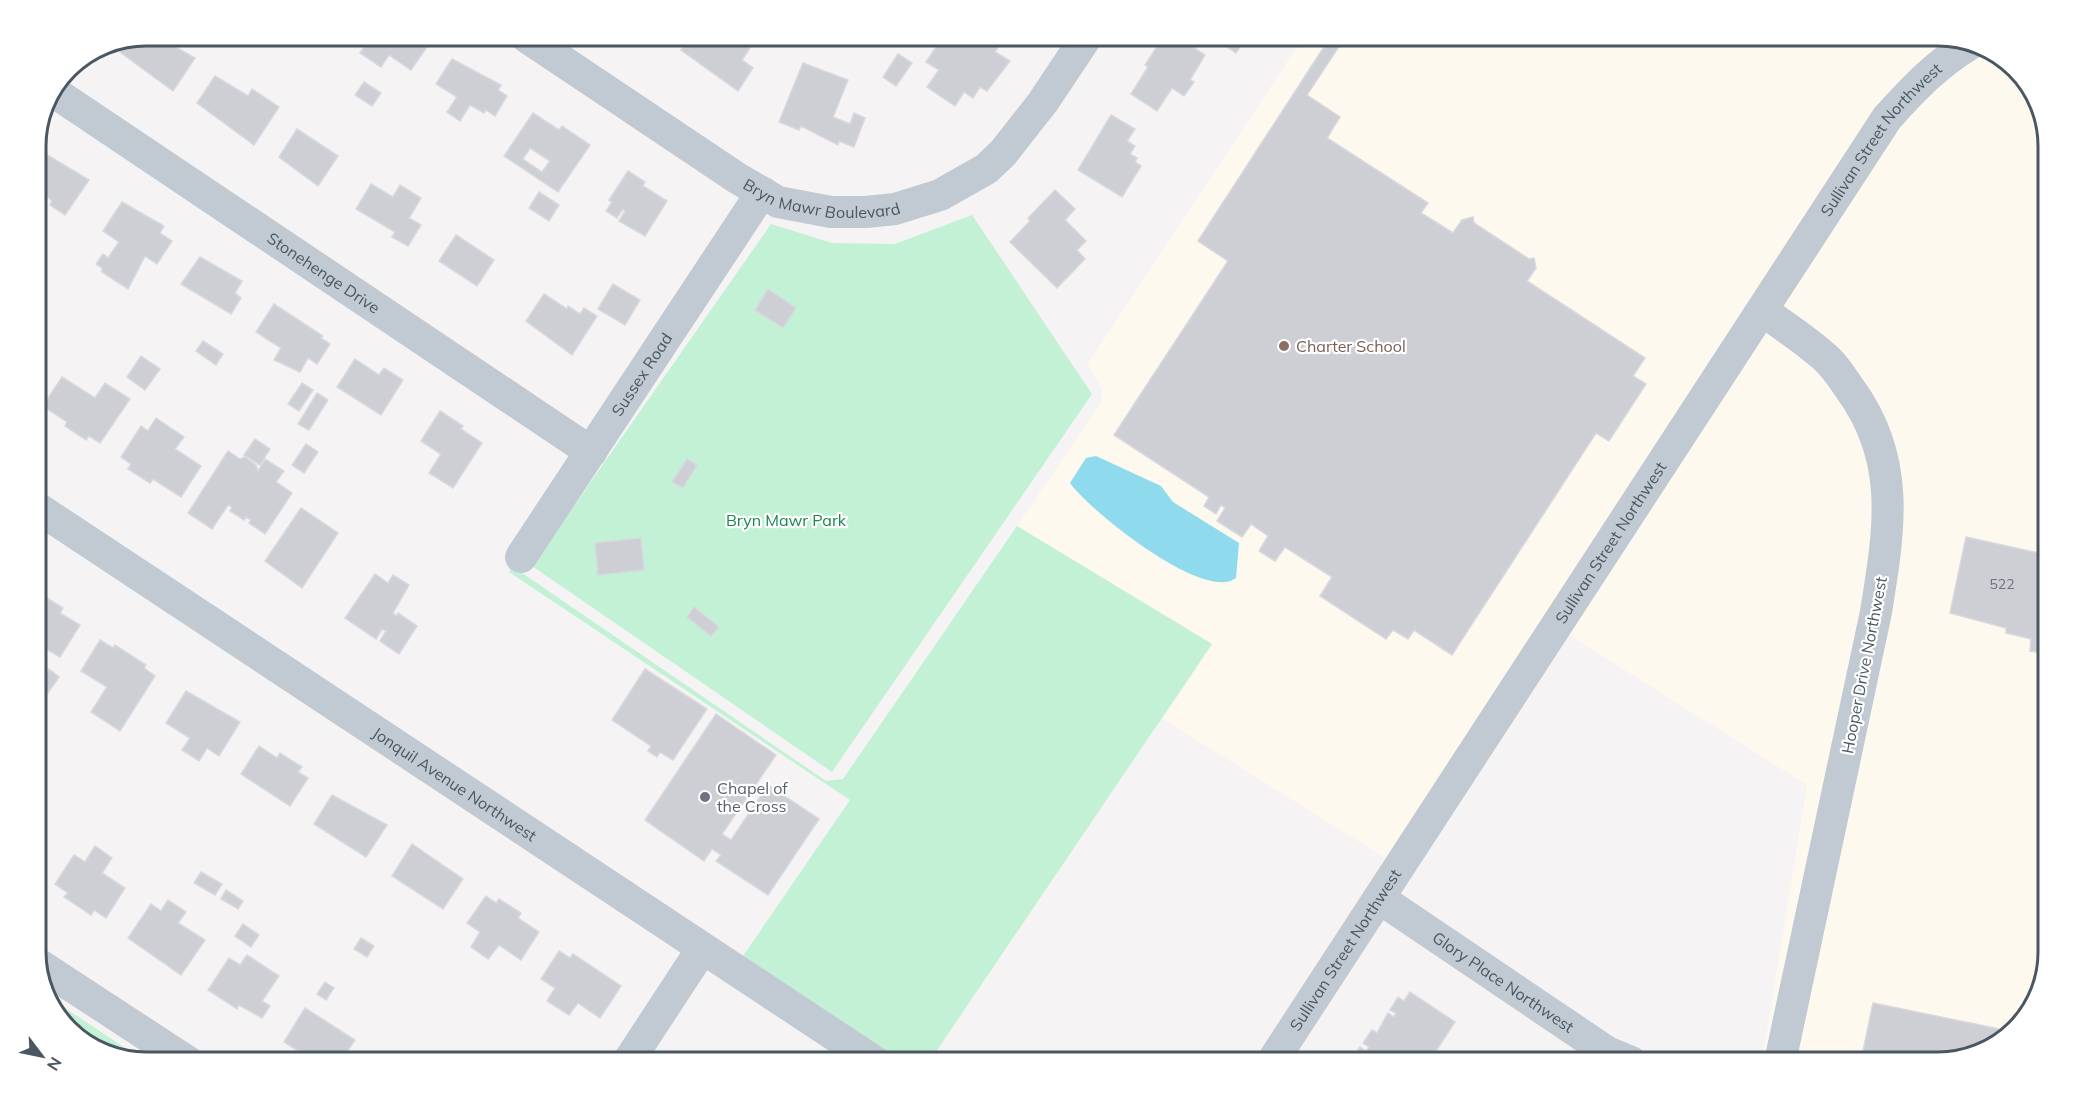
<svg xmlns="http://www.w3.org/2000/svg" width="2084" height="1098" viewBox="0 0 2084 1098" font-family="Mulish,sans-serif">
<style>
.commercial{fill:#fdf9ef}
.green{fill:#c3f1d5}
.water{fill:#90daee}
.building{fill:#cdcfd5;stroke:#d7d9de;stroke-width:1.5;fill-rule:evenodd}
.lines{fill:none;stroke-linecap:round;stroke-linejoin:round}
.minor{stroke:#c1cad2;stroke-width:32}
.education-dot{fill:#8d6e63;stroke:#fff;stroke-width:2}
.worship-dot{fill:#6b7280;stroke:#fff;stroke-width:2}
.labels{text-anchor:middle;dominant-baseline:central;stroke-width:4.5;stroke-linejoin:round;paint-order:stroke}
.number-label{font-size:14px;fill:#6b747e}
.street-label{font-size:16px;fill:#4a5661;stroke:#fff}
.education-label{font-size:16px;fill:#785e54;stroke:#fff;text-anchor:start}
.park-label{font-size:16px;fill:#17864f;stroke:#fff}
.worship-label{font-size:16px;fill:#5b616d;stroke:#fff;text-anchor:start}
.rim{fill:none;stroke:#4a5661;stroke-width:3}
</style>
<rect width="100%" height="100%" fill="#f5f3f3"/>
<g class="commercial">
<polygon points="1304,36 1937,36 1950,39 1910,69 1875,110 1387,859 1163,719 1212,644 1017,526 1102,401 1102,389 1087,365"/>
<polygon points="1989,50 2029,86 2048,140 2048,951 2036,1000 1998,1043 1937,1062 1795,1062 1890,616 1901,551 1904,504 1900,464 1890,430 1781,308 1899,127 1933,88 1959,67"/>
<polygon points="1767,330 1813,364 1851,411 1871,464 1872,545 1862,608 1764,1062 1762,1062 1807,785 1569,635"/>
</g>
<g class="green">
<polygon points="972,215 1092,394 832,772 532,566 771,224 832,243 895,244"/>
<polygon points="1017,526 1212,644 929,1062 898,1062 741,959 850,800 509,572 512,567 525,575 826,781 843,779"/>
<polygon points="50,998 146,1062 98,1050 55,1012"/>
</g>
<path class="water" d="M1096,456L1161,486L1173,502L1239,543L1236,578C1204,603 1088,509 1070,483L1086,458Z"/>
<g class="building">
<polygon points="147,36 156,36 195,58 173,91 120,52 129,40"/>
<polygon points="426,36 432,40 411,70 389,55 381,67 360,53 368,41 361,36"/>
<polygon points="690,36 758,36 742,60 753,68 738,91 681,50"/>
<polygon points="936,36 977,36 983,39 985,36 992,36 1001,42 995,52 1010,61 987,91 980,87 973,98 964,92 955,106 927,87 939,70 926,62 936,47 931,44"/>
<polygon points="1164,36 1176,36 1205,55 1190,80 1194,82 1184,96 1172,88 1157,111 1131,94 1148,67 1145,65"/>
<polygon points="1210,36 1247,36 1236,53"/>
<polygon points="1331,36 1346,36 1307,95 1340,117 1327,138 1428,203 1421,213 1453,233 1462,220 1473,217 1474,223 1529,259 1534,258 1536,268 1527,281 1645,358 1633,376 1646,384 1609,441 1596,433 1452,655 1414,630 1408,639 1393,630 1386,639 1320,596 1332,577 1285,547 1275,561 1259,551 1268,536 1251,524 1242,537 1217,521 1225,508 1221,505 1216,514 1204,506 1209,497 1114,435 1228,261 1198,241"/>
<polygon points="898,54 912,63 896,86 883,77"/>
<polygon points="452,59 501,85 498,90 507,96 495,116 486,110 484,113 470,105 460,121 447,112 457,97 436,84"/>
<polygon points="803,63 848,80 833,117 850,124 854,113 865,118 854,147 839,141 838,145 801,126 799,130 779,122"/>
<polygon points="215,76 248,96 252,89 279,107 254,145 197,103"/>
<polygon points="364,82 381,93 372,106 355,95"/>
<path d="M533,113L559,130L562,126L590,145L558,192L504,156ZM530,148L550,161L542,172L523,159Z"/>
<polygon points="1111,115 1135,129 1127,141 1135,146 1130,154 1137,158 1135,162 1141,166 1122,197 1078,170"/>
<polygon points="297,129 338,156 318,186 279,157"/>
<polygon points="39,150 89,180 65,215 50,205 52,201 36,186 36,155"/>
<polygon points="628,171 645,182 643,186 667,201 645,236 619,221 625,211 623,209 617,218 606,211 612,202 609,200"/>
<polygon points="371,184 393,197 400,185 421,198 409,218 421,225 408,246 392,237 395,232 356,209"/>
<polygon points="1055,190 1075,209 1065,220 1086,241 1077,250 1085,259 1057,288 1010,242 1030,221 1028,218"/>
<polygon points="539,192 559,205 549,221 529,208"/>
<polygon points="122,202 164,226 160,233 172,241 157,264 145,256 128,289 102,272 102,268 96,264 103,254 108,258 119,242 103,231"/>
<polygon points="456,235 494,260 477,286 439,261"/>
<polygon points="200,257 242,281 235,293 241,298 231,314 181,284"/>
<polygon points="613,284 640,300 625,325 598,309"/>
<polygon points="768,289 796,308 783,328 755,310"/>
<polygon points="544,294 567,309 568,306 580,314 584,308 597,316 572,355 526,321"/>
<polygon points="274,304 323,336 321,338 330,344 317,364 308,358 300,372 274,360 281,348 256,332"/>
<polygon points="203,341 223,354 216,365 196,351"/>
<polygon points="141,356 160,369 145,390 127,377"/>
<polygon points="355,359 379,375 384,368 403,380 381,415 337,387"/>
<polygon points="62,377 95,398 105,383 130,399 100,443 89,436 86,440 65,426 67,422 43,406"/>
<polygon points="302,383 313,390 299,411 288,404"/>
<polygon points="317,393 328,400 309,430 298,424"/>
<polygon points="440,411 463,426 461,429 482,443 453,488 429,473 441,454 421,441"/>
<polygon points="156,418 184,437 175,449 201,466 181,497 153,479 150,483 128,469 131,464 121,457 141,426 148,431"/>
<polygon points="255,439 270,449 260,465 244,455"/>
<polygon points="306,444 318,452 304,473 292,465"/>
<polygon points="228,451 240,459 245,457 256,465 258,471 265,459 284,471 276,482 292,493 265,534 249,523 251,520 246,517 244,520 230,511 232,507 228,505 212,529 188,513"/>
<polygon points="687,459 697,465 683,488 672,482"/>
<polygon points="301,508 338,533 302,588 265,561"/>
<polygon points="1966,537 2048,555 2048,654 2030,651 2031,639 2006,633 2006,628 1950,613"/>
<polygon points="641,538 644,570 598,575 595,543"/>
<polygon points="375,574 388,583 393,575 409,585 393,613 397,616 398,613 417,626 399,654 380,641 386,631 382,629 376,639 345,618"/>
<polygon points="36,591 63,608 60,613 80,625 60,657 36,643"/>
<polygon points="694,607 719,627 711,636 687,617"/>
<polygon points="100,640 113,648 115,645 146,665 144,668 155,676 120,731 91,712 107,687 81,671"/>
<polygon points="49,669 59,677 48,693 38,686"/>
<polygon points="645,669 707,709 673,760 660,752 657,757 648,751 651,746 612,720"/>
<polygon points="186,691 240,722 219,756 207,748 199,761 182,750 190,738 166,723"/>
<polygon points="716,714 776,755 722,834 731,840 768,785 819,819 768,895 716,861 721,855 712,849 704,861 645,820"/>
<polygon points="259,746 277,758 280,753 302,767 298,772 308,778 290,806 241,774"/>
<polygon points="332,795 387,825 366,857 314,824"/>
<polygon points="412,844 463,879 443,909 392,876"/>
<polygon points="95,846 112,858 102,873 125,888 106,918 94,910 91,915 64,897 68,893 55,884 74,855 85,862"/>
<polygon points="201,872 222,884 215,895 194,883"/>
<polygon points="226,890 243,901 238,909 221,899"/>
<polygon points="486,896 496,903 499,899 521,913 518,918 539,932 521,960 499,945 488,959 471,947 480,932 467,923"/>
<polygon points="168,900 186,912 178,923 205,940 181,975 128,938 151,904 161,911"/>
<polygon points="243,924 259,935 251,947 235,936"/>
<polygon points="361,938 374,946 367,957 354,949"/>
<polygon points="559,951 570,958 573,954 621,986 600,1018 578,1003 569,1015 547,1001 555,988 541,979"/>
<polygon points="247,955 279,976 262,1001 270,1006 262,1018 239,1005 237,1009 208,990 229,958 240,965"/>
<polygon points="325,982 334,988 326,1000 317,994"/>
<polygon points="1410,992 1455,1022 1429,1062 1351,1060 1360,1047 1366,1051 1369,1047 1363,1043 1372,1030 1377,1033 1388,1013 1394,1017 1396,1013 1390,1010 1398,997 1404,1001"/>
<polygon points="1873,1003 2009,1031 1998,1043 1937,1062 1892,1062 1862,1056"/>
<polygon points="305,1008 355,1040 340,1062 325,1062 317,1057 314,1061 284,1042"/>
<polygon points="718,1051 736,1062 712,1062"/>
</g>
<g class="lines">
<g class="minor">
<path id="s1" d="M525,36L737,178L778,202L831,212H866L895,209L940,195L986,169L1003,153L1043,102L1087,36"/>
<path id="s2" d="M57,94L591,452"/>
<path d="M1762,310C1782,325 1803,338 1821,354C1833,363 1841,376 1850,389C1902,460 1889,531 1876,612L1780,1062"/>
<path id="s3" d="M36,507L875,1062"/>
<path id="s4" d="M521,557L762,192"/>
<path id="s5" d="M1379,898L1607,1052L1631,1062"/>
<polyline points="38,964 188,1062"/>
<polyline points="628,1062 702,949"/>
<path id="s6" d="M1272,1062L1887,118C1913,89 1937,64 1970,44"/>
</g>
</g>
<circle class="education-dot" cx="1284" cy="346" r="6"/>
<circle class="worship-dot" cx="705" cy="797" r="6"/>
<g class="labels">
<g class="number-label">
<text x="2002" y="584">522</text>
</g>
<g class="street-label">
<text stroke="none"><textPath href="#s6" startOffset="1106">Sullivan Street Northwest</textPath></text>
<text stroke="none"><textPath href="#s1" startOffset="345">Bryn Mawr Boulevard</textPath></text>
<text stroke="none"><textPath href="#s2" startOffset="321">Stonehenge Drive</textPath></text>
<text stroke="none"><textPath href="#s4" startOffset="219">Sussex Road</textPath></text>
<text stroke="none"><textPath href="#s6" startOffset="620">Sullivan Street Northwest</textPath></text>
<text transform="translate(1864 665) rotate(-79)">Hooper Drive Northwest</text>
<text stroke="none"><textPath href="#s3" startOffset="502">Jonquil Avenue Northwest</textPath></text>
<text stroke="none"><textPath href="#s6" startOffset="134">Sullivan Street Northwest</textPath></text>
<text stroke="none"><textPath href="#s5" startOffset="150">Glory Place Northwest</textPath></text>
</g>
<g class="education-label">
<text x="1296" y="346">Charter School</text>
</g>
<g class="park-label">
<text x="786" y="520">Bryn Mawr Park</text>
</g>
<g class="worship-label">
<text x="717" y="788">Chapel of<tspan x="717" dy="18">the Cross</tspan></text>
</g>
</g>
<path d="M0 0H2084V1098H0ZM146 46H1938A100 100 0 0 1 2038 146V952A100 100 0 0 1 1938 1052H146A100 100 0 0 1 46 952V146A100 100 0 0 1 146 46Z" fill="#fff" fill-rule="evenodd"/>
<path class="rim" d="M146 46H1938A100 100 0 0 1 2038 146V952A100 100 0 0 1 1938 1052H146A100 100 0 0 1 46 952V146A100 100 0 0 1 146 46Z"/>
<g transform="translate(42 1056) rotate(122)" stroke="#ffffff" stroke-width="4.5" paint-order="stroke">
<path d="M0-4.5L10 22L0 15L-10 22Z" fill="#4a5661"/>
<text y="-9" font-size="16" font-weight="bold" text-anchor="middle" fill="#4a5661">N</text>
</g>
</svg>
